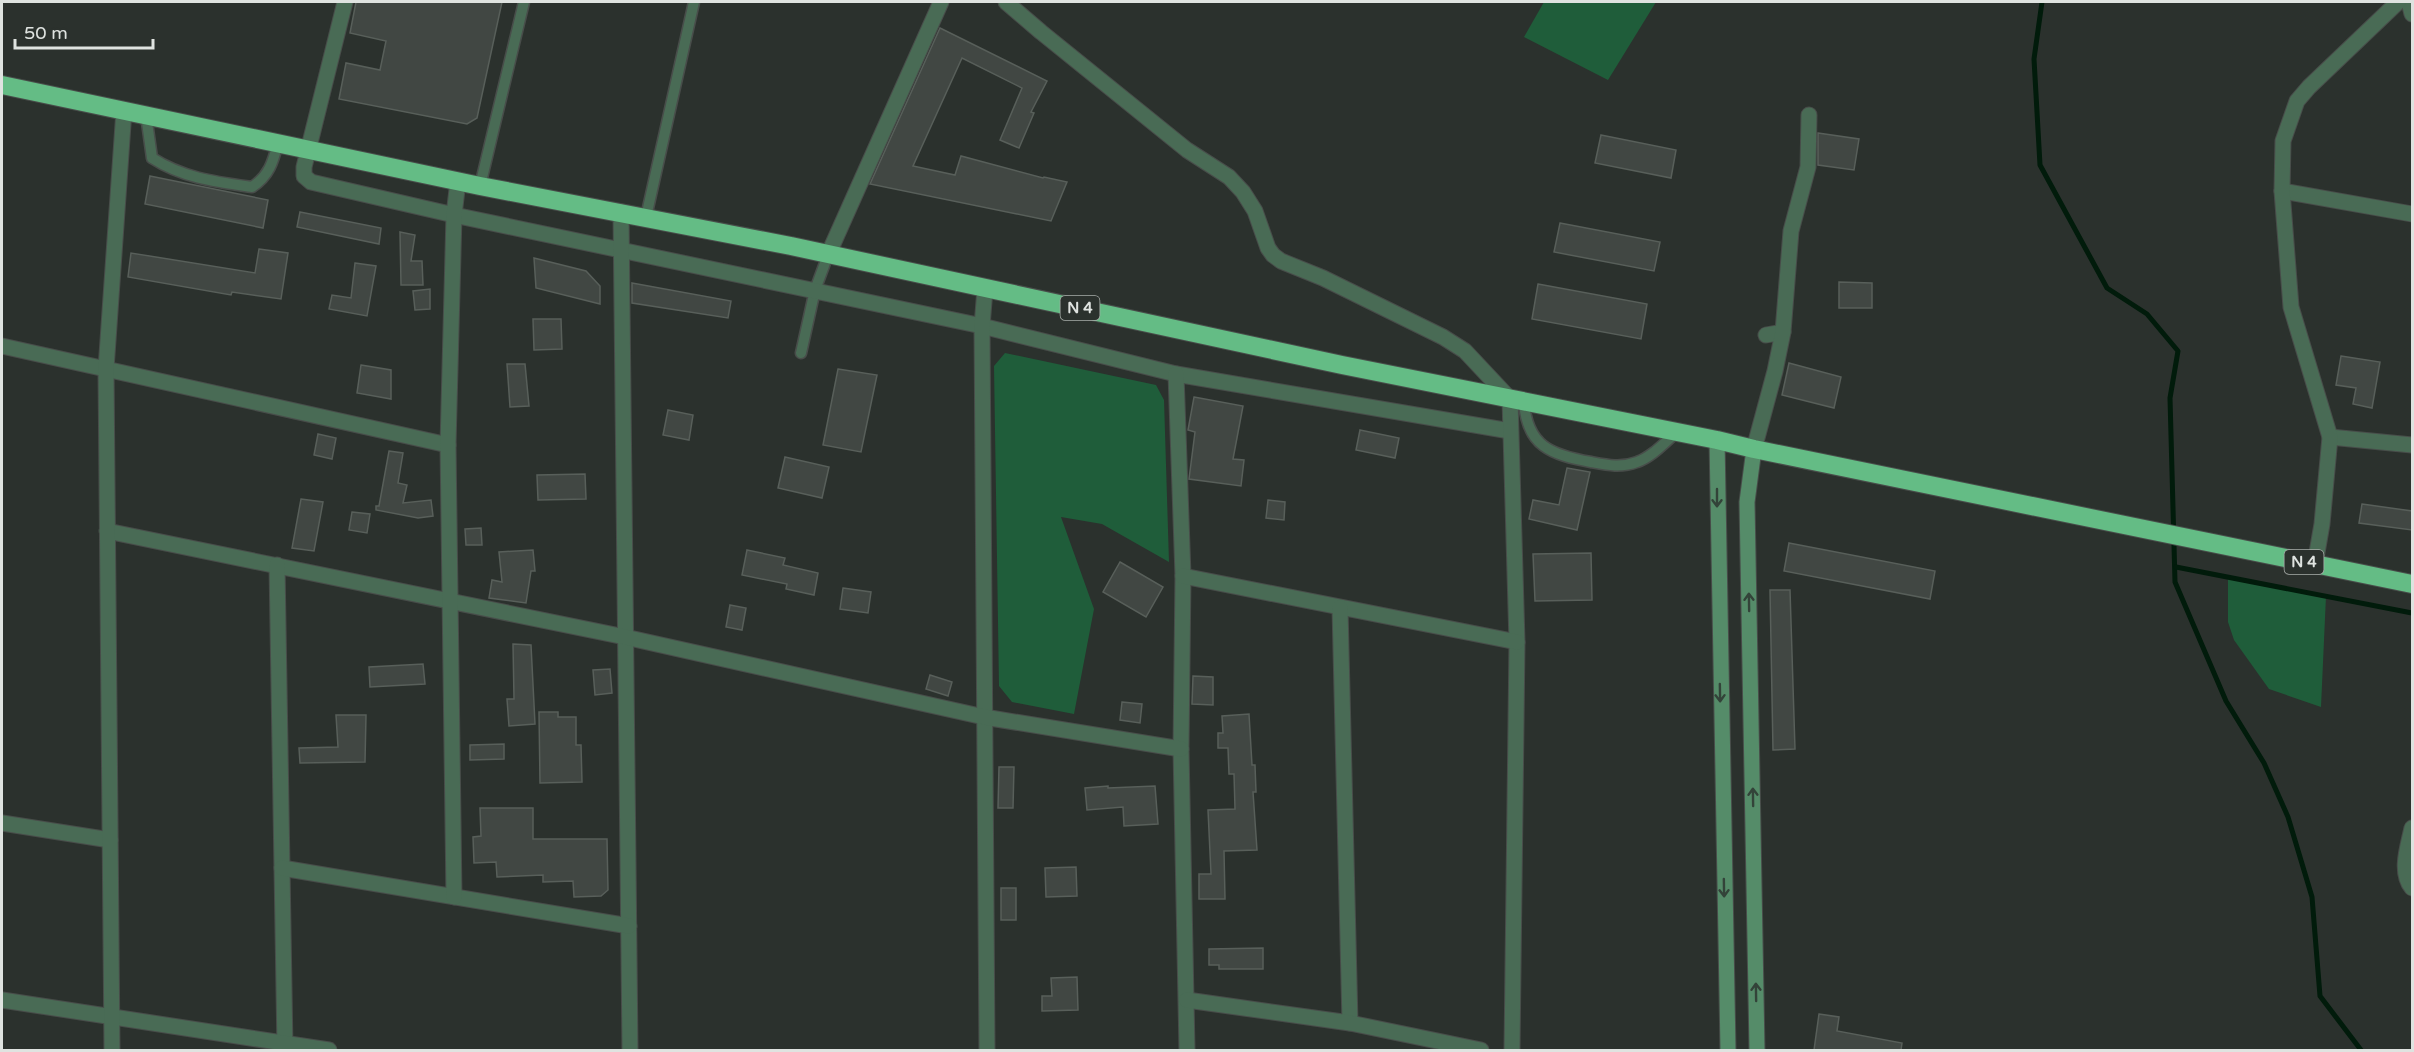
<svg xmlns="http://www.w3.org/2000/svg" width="2414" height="1052" viewBox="0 0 2414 1052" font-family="'Varela Round',sans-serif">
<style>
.green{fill:#1f5d3a}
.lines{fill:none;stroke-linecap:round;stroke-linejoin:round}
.stream{stroke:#011b0b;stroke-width:5}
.building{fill:#414743;stroke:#585f5a;stroke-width:1.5}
.lane-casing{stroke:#484d4a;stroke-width:13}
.street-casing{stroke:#484d4a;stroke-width:17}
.secondary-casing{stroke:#484d4a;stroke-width:17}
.highway-casing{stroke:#484d4a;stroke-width:20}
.lane{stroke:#496b55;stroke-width:10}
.street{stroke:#496b55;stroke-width:15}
.secondary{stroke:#558c69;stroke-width:15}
.highway{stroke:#64bc85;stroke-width:18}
.oneway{stroke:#334339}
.labels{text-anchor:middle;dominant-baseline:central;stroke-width:4.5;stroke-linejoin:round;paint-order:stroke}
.shield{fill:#2b312d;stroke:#a9aeaa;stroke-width:1.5}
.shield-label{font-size:15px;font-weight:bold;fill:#dfe3e0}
</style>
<rect width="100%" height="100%" fill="#2b312d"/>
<g class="green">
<polygon points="1544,2 1656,2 1608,80 1524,37"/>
<polygon points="1005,353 1156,385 1164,400 1169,562 1102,524 1061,517 1094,609 1074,714 1012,702 999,686 994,366"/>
<polygon points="2228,578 2326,596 2321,707 2269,689 2234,640 2228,622"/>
</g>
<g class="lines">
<g class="stream">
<polyline points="2042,2 2034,59 2040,165 2107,288 2147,314 2178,351 2170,398 2175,582 2226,701 2264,763 2288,817 2312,897 2320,996 2361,1050"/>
<polyline points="2176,567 2412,613"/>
</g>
</g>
<g class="building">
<polygon points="356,2 502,2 477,118 467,124 339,99 346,63 380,70 386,41 350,33"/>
<polygon points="940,28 1047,81 1031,112 1034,113 1019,148 1000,140 1022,88 962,58 913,166 955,175 961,156 1043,178 1044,177 1067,182 1051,221 870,184"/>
<polygon points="1818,133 1859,139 1854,170 1818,165"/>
<polygon points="1601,135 1676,150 1671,178 1595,163"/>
<polygon points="150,176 268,200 263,228 145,204"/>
<polygon points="300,212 381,228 379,244 297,227"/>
<polygon points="1560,223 1660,242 1654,271 1554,252"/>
<polygon points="400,232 415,235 411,261 422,261 423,285 401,285"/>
<polygon points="259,249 288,253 281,299 232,292 231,295 128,277 131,253 255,273"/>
<polygon points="534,258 586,271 600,286 600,304 536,288"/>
<polygon points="355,263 376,266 367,316 329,309 332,295 351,298"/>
<polygon points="1839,282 1872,283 1872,308 1839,308"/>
<polygon points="632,283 731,301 728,318 632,303"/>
<polygon points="1538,284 1647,304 1641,339 1532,319"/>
<polygon points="430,289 430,309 415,310 413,291"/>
<polygon points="533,319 561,319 562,349 534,350"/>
<polygon points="2341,356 2380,362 2372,408 2353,404 2356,388 2336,385"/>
<polygon points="1789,363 1841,377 1834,408 1782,395"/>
<polygon points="507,364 525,364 529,406 510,407"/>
<polygon points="361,365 391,370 391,399 357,393"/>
<polygon points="838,369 877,375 861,452 823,445"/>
<polygon points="1194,397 1243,406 1233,459 1244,460 1241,486 1189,479 1195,432 1188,430"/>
<polygon points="668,410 693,415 689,440 663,435"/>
<polygon points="1360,430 1399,438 1395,458 1356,450"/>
<polygon points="318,434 336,438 332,459 314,455"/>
<polygon points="389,451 403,453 398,483 407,485 403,503 431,500 433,516 418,518 376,510 376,506 379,506"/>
<polygon points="785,457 829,467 822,498 778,488"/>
<polygon points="1567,468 1590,472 1577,530 1529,519 1533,500 1559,505"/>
<polygon points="585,474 586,499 538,500 537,475"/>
<polygon points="301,499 323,502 314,551 292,548"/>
<polygon points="1268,500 1285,502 1284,520 1266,518"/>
<polygon points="2362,504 2412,511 2412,530 2359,523"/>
<polygon points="352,512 370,514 367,533 349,530"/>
<polygon points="481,528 482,545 466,545 465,529"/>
<polygon points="1789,543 1935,571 1930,599 1784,571"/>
<polygon points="533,550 535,571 531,571 526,603 489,598 492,580 502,582 499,552"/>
<polygon points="747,550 785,558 783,565 818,573 814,595 786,589 787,584 742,575"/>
<polygon points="1591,553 1592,600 1535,601 1533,554"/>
<polygon points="1120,562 1163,587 1146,617 1103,592"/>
<polygon points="843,588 871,592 868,613 840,609"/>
<polygon points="1770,590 1790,590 1795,749 1773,750"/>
<polygon points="730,605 746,608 742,630 726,627"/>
<polygon points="513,644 531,645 535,724 509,726 507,699 514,699"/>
<polygon points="423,664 425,684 370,687 369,667"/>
<polygon points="610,669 612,693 595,695 593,670"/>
<polygon points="930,675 952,682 948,696 926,689"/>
<polygon points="1193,676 1213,677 1213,705 1192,704"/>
<polygon points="1122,702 1142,704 1140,723 1120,720"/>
<polygon points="539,712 558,712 558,717 576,717 576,745 581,745 582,782 540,783"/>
<polygon points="1249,714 1252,765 1255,765 1256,792 1253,792 1257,850 1224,851 1225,899 1199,899 1199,874 1211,874 1208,810 1235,809 1234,774 1229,774 1228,748 1218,748 1218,733 1223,733 1222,716"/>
<polygon points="336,715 366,715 365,762 300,763 299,748 338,747"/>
<polygon points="504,744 504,759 470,760 470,745"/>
<polygon points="999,767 1014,767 1013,808 998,808"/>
<polygon points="1108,786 1108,788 1155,786 1158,824 1124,826 1123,807 1087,810 1085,788"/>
<polygon points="480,808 533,808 533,839 607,839 608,890 601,896 574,897 573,881 543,882 543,875 497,877 496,862 474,863 473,837 481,836"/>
<polygon points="1076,867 1077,896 1046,897 1045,868"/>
<rect x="1001" y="888" width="15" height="32"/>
<polygon points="1263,948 1263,969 1219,969 1219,965 1209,965 1209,949"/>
<polygon points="1077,977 1078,1010 1042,1011 1042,996 1052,996 1051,978"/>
<polygon points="1819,1014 1839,1017 1837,1031 1902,1043 1901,1050 1814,1050"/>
</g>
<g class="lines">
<g class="lane-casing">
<g id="lane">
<path d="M146,115L152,158C183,178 216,182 252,187C269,176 273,162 278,143"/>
<polyline points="480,186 524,2"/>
<polyline points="646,217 694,2"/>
<polyline points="801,353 815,290 828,255"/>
<path d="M1524,402C1527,446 1551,455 1591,462C1607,465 1621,468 1637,462C1652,457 1665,442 1677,432"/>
</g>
</g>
<g class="street-casing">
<g id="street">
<polyline points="345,2 304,167 304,176 311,182 454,215 982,326 1176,374 1510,431"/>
<polyline points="1006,2 1041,32 1187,150 1229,177 1243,192 1255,211 1268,248 1273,255 1281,261 1323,278 1443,337 1465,351 1510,399 1517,642 1512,1050"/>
<polyline points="2409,2 2412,14"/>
<polyline points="2282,191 2412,214"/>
<polyline points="621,212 630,1050"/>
<polyline points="828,255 941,2"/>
<polyline points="985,289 982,326 987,1050"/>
<polyline points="1766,335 1783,332"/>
<polyline points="2,346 448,445"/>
<polyline points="1176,374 1183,576 1181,749 1187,1050"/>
<polyline points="2330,437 2412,445"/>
<polyline points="1754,449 1775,371 1783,332 1791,231 1808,167 1809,115"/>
<polyline points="107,531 625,637 984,717 1181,749"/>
<polyline points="2315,564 2322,524 2330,437 2291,307 2282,191 2283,141 2297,101 2309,87 2398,2"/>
<polyline points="277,565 285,1050"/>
<polyline points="1183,576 1517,642"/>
<polyline points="1340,608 1350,1023"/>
<polyline points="2,823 110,840"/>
<path d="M2412,828C2408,847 2399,872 2412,888"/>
<polyline points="282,868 629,926"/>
<polyline points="454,897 448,445 454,215 458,181"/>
<polyline points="2,1000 329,1050"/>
<polyline points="1187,1000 1350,1023 1481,1050"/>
<polyline points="112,1050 106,369 124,110"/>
</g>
</g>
<g class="secondary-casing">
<g id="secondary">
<polyline points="1717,440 1728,1050"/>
<polyline points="1754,449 1747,502 1757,1050"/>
</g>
</g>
<g class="highway-casing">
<polyline id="highway" points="2,85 480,186 791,246 1342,365 1717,440 1754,449 2412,584"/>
</g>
<use href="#lane" class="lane"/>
<use href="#street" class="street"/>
<use href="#secondary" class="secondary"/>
<use href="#highway" class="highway"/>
</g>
<defs><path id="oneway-shaft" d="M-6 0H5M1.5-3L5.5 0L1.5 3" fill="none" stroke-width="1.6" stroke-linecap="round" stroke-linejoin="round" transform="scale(1.5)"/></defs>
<g class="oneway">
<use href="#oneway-shaft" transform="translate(1717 498) rotate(90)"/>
<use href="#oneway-shaft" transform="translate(1749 602) rotate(-91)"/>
<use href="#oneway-shaft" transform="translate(1720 693) rotate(89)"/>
<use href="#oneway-shaft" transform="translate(1753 797) rotate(-91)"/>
<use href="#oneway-shaft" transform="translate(1724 888) rotate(89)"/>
<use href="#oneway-shaft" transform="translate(1756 992) rotate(-91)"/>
</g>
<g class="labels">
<g class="shield">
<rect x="1060.5" y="296" width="39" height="24" rx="4.5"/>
<rect x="2284.5" y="550" width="39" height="24" rx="4.5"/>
</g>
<g class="shield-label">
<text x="1080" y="308">N 4</text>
<text x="2304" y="562">N 4</text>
</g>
</g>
<rect width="2414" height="1052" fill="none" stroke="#dfe3e0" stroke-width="6"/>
<path d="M15 39v9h138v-9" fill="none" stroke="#dfe3e0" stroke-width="3"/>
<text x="24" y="39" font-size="18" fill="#dfe3e0" stroke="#2b312d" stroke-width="4.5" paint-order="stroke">50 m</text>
</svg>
